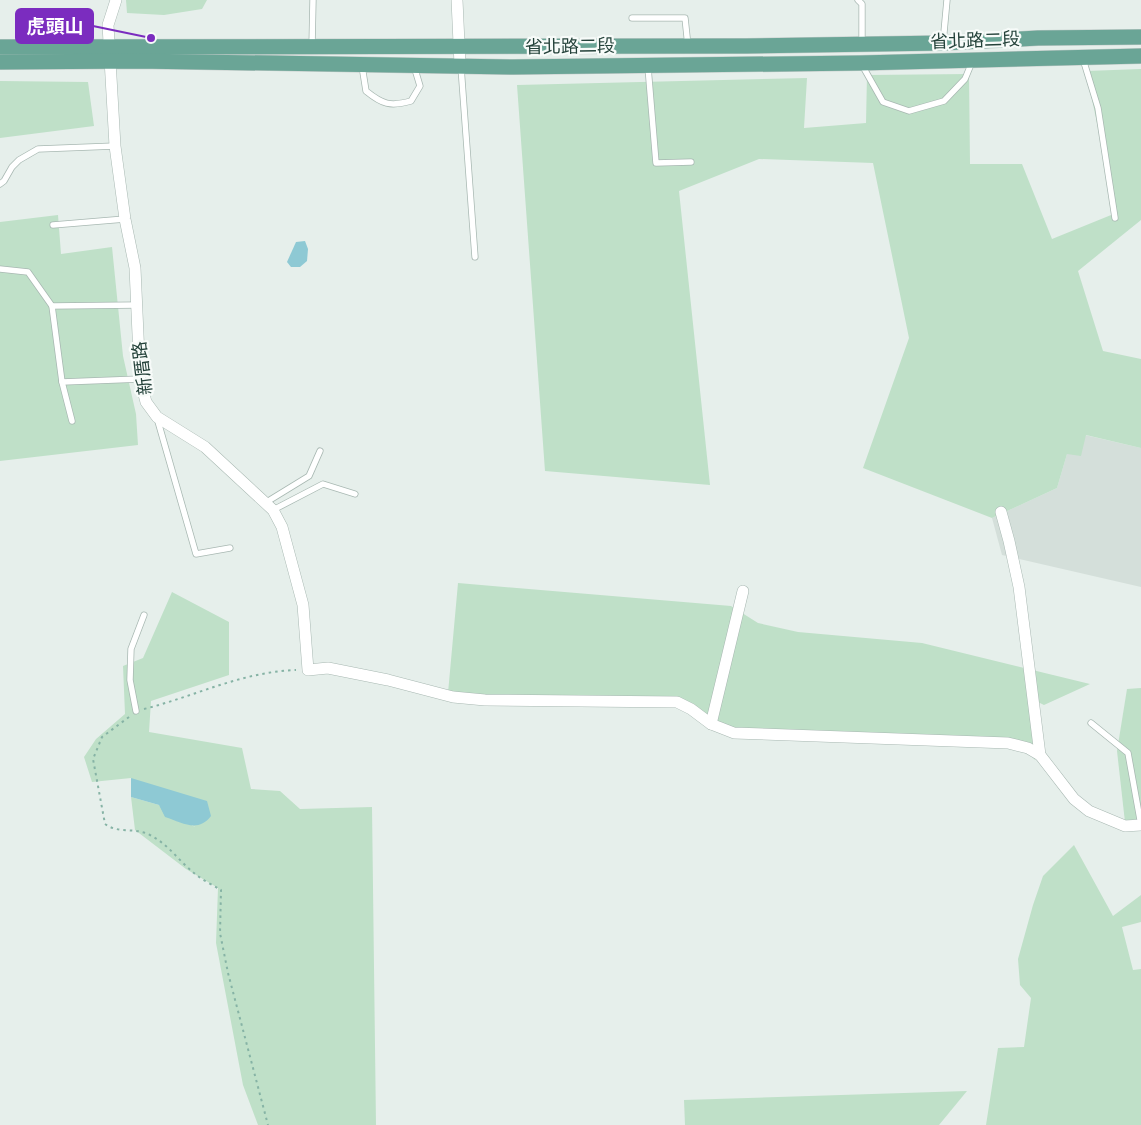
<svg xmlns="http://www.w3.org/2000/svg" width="1141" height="1125" viewBox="0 0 1141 1125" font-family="'Sofia Sans Condensed','Noto Sans TC',sans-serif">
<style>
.built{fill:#d4dfda}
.green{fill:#bfe0c8}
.water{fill:#8ec9d4}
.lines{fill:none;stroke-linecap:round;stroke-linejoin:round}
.service-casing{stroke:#a8b8b2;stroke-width:7}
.minor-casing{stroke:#a8b8b2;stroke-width:12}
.primary-casing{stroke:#c2cac8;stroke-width:16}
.path{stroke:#86b3a5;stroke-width:2;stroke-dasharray:2.5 4;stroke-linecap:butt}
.service{stroke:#fff;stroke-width:5.5}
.minor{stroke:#fff;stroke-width:11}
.primary{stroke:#6aa596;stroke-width:15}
.labels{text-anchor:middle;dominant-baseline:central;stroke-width:4.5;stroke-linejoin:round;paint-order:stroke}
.street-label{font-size:18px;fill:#24423a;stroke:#f7fbf9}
.leader{fill:none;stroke:#7b2cbf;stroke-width:2}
.callout-dot{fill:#7b2cbf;stroke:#f7fbf9;stroke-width:2}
.callout{fill:#7b2cbf;stroke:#7b2cbf;stroke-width:2}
.callout-label{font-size:19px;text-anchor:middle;font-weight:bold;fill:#fff}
</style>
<rect width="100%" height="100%" fill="#e6efeb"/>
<polygon class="built" points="1085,435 1141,448 1141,587 1002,555 992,518 1057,488 1067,454"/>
<g class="green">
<polygon points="126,0 207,0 202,9 164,15 127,13"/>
<polygon points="1141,69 1141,220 1078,271 1103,351 1141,359 1141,448 1086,435 1081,456 1067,454 1057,488 992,518 863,468 909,338 873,163 759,159 679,191 710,485 545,471 517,85 807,78 804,128 866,123 867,75 969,74 970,164 1022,164 1052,239 1116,213 1086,71"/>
<polygon points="0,81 88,82 94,126 0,138"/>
<polygon points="58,215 61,254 112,247 123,356 136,414 138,445 0,461 0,222"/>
<polygon points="458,583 731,606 758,623 798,632 922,643 1090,684 1044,705 1030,698 1035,760 1023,747 725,729 684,705 448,693"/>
<polygon points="172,592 229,622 229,675 151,701 149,732 242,748 251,789 280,791 300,809 372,807 376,1125 258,1125 243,1085 216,943 218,888 186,869 135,830 131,797 159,805 195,827 131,778 92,782 84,757 96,739 125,714 123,666 143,658"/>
<polygon points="1141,688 1141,818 1125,822 1117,751 1127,689"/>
<polygon points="1074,845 1113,916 1141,895 1141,922 1122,927 1133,970 1141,969 1141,1125 986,1125 998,1048 1024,1047 1031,998 1020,985 1018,959 1033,905 1043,876"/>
<polygon points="967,1091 939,1125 685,1125 684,1100"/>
</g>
<g class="water">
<polygon points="305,241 308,249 307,261 300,267 291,267 287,262 296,242"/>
<path d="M131,778L207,801L211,816C198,833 183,823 165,817L159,805L131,797Z"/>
</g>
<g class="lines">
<g class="service-casing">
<g id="service">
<polyline points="858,0 862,4 862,44"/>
<polyline points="632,18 685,18 688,46"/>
<polyline points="943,43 947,0"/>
<polyline points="312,46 313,0"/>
<polyline points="1083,59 1098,108 1115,218"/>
<polyline points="862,65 883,102 909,111 944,101 965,79 972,62"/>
<path d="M362,66L366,91C382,104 390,107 411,101L420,86L414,66"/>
<polyline points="461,67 475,257"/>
<polyline points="648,67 656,163 691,162"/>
<polyline points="0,184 4,181 12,167 19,160 38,149 115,146"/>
<polyline points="53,225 125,219"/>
<polyline points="0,269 28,272 52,306"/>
<polyline points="138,305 52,306 62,382 140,379"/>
<polyline points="62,382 72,421"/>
<polyline points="157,418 196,554 230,548"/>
<polyline points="265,503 309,476 320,451"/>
<polyline points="273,510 323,484 355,494"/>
<polyline points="136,711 130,680 131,649 144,615"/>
<polyline points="1091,723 1128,753 1141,825"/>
</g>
</g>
<g class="minor-casing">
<g id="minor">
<polyline points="116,0 108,25 115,146 125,219 135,268 140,379 146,402 157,417 205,447 273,510 282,527 303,605 308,670 328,668 388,680 453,697 485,700 677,702 691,709 711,724 734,733 1008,743 1028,748 1040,755"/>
<polyline points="457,0 460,65"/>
<polyline points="1001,512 1009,541 1019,587 1040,755 1074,799 1089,811 1125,826 1141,825"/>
<polyline points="711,724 743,591"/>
</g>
</g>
<g class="primary-casing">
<g id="primary">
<polyline points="0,47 746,46 943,43 1038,38 1141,37"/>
<polyline points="0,62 138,61 513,67 860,63 1141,56"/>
</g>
</g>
<g class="path">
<path d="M144,709C196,696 241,672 296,670"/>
<path d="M129,717L102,737L93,759L105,824C118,834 135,827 150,835C168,844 179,861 194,873C202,880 213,885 221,890L220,933L228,973L268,1125"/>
</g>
<use href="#service" class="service"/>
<use href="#minor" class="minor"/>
<use href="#primary" class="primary"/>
</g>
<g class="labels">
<g class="street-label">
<text transform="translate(975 41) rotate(-2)">省北路二段</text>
<text transform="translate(570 47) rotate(-1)">省北路二段</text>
<text transform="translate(143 368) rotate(-97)">新厝路</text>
</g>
</g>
<path class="leader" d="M151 38L93 26"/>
<circle class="callout-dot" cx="151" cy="38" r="5"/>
<rect class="callout" x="16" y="9" width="77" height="34" rx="5"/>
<g class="callout-label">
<text x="55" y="33">虎頭山</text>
</g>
</svg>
